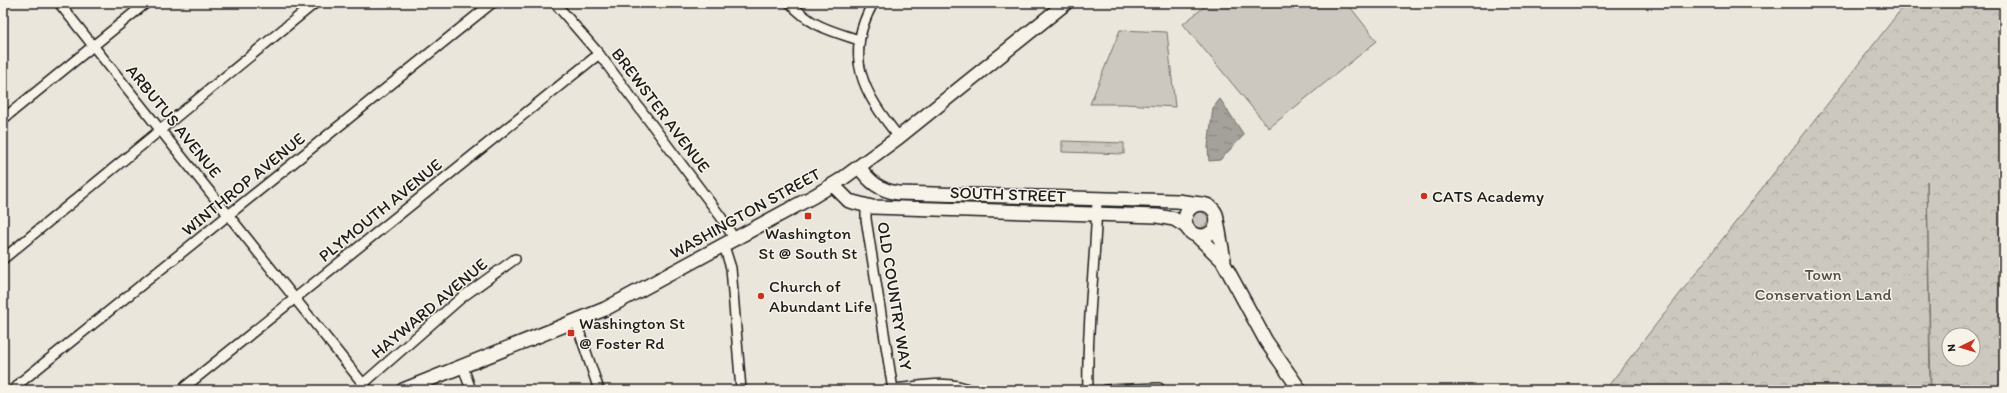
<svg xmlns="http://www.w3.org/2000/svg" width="2007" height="393" viewBox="0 0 2007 393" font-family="Itim,sans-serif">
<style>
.grass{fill:url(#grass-tufts);stroke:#74726e}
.forest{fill:url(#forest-crowns);stroke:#74726e;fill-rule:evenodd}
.park{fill:#ccc8c0;stroke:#74726e}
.water{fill:url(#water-ripples);stroke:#6d6c68}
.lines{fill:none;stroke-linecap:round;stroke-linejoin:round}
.street-casing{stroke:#1c1c1c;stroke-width:12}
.secondary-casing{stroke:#1c1c1c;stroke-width:16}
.street{stroke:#f7f3e8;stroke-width:9}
.secondary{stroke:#f7f3e8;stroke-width:13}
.poi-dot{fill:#c8321e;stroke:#f7f3e8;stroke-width:1.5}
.labels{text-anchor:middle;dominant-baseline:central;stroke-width:3;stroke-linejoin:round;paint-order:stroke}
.street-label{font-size:17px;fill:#1c1c1c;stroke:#f7f3e8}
.poi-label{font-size:17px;fill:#1c1c1c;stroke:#f7f3e8;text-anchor:start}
.park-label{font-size:17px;fill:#51504d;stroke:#f7f3e8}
</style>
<defs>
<pattern id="grass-tufts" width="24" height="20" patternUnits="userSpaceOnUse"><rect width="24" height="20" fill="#ccc8c0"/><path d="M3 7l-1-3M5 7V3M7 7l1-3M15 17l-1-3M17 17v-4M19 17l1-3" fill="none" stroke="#afaba4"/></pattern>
<pattern id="forest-crowns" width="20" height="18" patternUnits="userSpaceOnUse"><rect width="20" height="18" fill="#ccc8c0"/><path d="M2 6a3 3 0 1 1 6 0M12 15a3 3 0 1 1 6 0" fill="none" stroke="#afaba4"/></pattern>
<pattern id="water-ripples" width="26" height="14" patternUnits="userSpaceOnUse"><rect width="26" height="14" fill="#a3a19a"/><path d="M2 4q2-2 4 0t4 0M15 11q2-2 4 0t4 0" fill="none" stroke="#84827d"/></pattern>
</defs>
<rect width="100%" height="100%" fill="#eae6dc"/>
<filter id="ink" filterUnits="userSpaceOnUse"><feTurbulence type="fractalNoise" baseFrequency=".025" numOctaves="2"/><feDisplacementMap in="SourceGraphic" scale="8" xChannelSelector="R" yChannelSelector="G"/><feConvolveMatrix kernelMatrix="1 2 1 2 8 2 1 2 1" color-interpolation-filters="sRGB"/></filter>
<g filter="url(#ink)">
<g class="grass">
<polygon points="1062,141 1124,143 1124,154 1062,152"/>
<circle cx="1200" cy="220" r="8"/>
</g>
<path class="forest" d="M1906,3H2004V390H1931L1927,181L1930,390H1605ZM1949,335H1973V359H1949Z"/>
<g class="park">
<polygon points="1209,3 1347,3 1377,41 1269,128 1183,24"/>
<polygon points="1120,30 1167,32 1175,107 1125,104 1090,104"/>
</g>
<polygon class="water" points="1220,99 1244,135 1220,160 1209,161 1208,147 1213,108"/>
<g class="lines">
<g class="street-casing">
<g id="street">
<polyline points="59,3 368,390"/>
<polyline points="555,3 599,54 721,217 735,240"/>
<path d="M790,3C812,27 829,30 859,40"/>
<path d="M873,3C843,57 863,93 899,137"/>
<polyline points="3,119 146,3"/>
<polyline points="866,206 866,219 893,390"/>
<polyline points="724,246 731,268 741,390"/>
<polyline points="3,259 315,3"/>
<polyline points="576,322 599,390"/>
<polyline points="463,367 471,390"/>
<polyline points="364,383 461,298 515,259"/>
<path d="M893,389C919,387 945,379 970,390"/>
<polyline points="14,390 22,381 492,3"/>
<polyline points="181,390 599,54"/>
<path d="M1088,390C1086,326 1096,262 1097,198"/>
<polyline points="1106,390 1159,388"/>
</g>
</g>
<g class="secondary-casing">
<g id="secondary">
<path d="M859,167C870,182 879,190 898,193L1177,201L1201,204"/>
<polyline points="833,185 849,201 872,207 1157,216 1174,219 1187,227"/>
<circle cx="1201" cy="220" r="16"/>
<polyline points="1217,220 1224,260"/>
<polyline points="1196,235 1222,260 1266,341 1300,390"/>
<polyline points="403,390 605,309 814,196 842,179 899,137 1066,3"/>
</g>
</g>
<use href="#street" class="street"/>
<use href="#secondary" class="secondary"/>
</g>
</g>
<g class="poi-dot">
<circle cx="1424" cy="196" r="4"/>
<rect x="804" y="212" width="8" height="8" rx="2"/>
<circle cx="761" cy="296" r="4"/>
<rect x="567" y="329" width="8" height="8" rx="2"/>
</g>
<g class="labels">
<g class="street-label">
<text transform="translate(661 110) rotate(53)">BREWSTER AVENUE</text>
<text transform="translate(174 121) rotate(51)">ARBUTUS AVENUE</text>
<text transform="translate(243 184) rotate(-39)">WINTHROP AVENUE</text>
<text transform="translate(1008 194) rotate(2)">SOUTH STREET</text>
<text transform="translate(380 210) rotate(-39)">PLYMOUTH AVENUE</text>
<text transform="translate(745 213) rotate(-29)">WASHINGTON STREET</text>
<text transform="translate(895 296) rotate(81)">OLD COUNTRY WAY</text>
<text transform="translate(429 308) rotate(-40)">HAYWARD AVENUE</text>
</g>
<g class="poi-label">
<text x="1432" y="196">CATS Academy</text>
<text x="808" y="233" text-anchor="middle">Washington<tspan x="808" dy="20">St @ South St</tspan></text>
<text x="769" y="286">Church of<tspan x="769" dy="20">Abundant Life</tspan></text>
<text x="579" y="323">Washington St<tspan x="579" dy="20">@ Foster Rd</tspan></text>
</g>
<g class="park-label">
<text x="1823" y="274">Town<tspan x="1823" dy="20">Conservation Land</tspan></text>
</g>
</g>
<rect width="2007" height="393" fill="none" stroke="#f7f3e8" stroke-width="16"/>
<rect x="8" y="8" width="1991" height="377" fill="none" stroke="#1c1c1c" stroke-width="1.5" filter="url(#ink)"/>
<g transform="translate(1961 347) rotate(265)"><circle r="19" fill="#f7f3e8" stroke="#9f9d96"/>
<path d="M0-3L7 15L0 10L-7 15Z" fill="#c8321e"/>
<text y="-6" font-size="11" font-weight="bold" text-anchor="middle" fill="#1c1c1c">N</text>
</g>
</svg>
